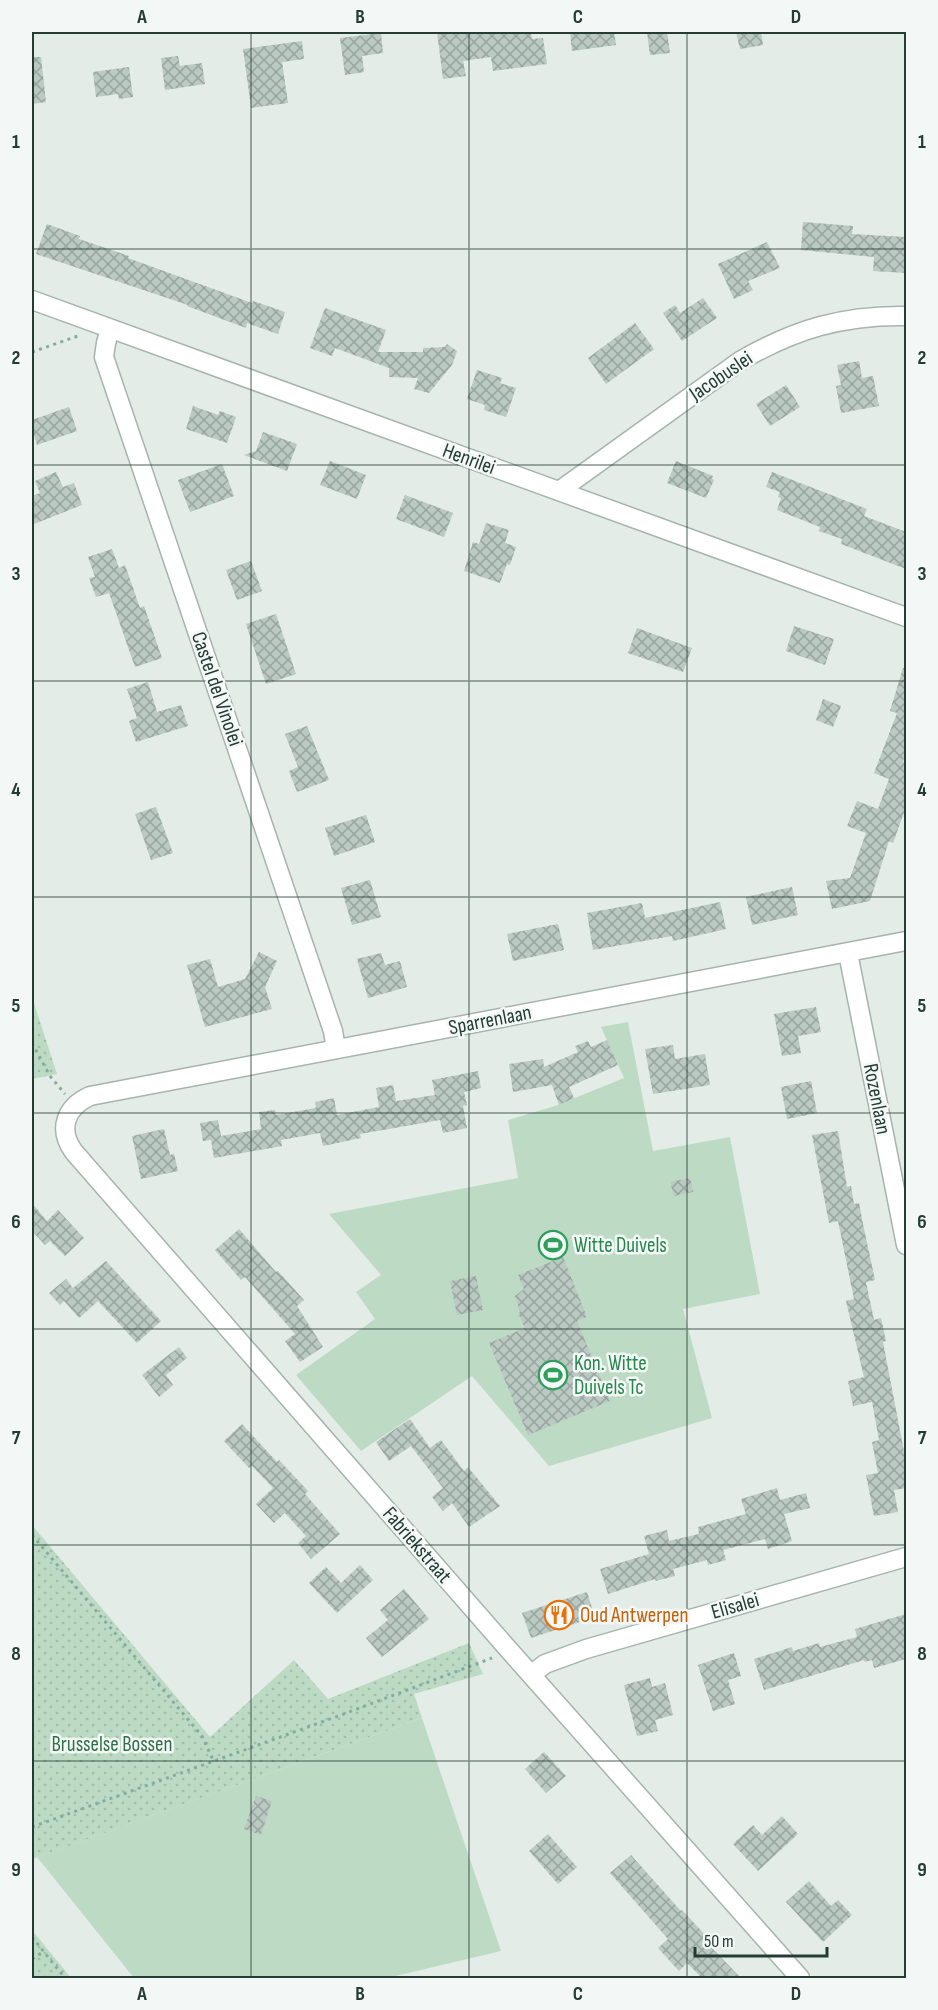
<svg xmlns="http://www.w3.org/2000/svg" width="938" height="2010" viewBox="0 0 938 2010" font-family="'Sofia Sans Condensed',sans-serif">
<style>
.grass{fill:#bddbc4}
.park{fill:url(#park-dots)}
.building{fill:url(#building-cross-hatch)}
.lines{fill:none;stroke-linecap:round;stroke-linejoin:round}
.minor-casing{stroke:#a6b4ae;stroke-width:21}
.path{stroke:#85ad9f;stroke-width:3;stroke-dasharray:3 4.5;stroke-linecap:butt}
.minor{stroke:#fff;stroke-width:18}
.grid{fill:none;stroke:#243c34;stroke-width:1.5;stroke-opacity:0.55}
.labels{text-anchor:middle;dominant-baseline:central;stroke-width:5;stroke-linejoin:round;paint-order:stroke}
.street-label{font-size:21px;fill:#243c34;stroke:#f3f8f6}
.leisure-label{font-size:21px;fill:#27864d;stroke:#f3f8f6;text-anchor:start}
.food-label{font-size:21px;fill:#c56008;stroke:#f3f8f6;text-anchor:start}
.park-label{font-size:21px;fill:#317047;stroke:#f3f8f6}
.neatline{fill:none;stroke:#243c34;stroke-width:2}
.grid-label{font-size:20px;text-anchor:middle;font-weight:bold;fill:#243c34}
</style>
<defs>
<pattern id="park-dots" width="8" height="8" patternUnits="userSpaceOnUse" patternTransform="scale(1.5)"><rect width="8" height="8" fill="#bddbc4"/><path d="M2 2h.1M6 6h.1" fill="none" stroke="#a2bda9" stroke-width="1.8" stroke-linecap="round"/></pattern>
<pattern id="building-cross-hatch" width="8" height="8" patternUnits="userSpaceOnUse" patternTransform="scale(1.5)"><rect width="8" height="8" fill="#bbc9c3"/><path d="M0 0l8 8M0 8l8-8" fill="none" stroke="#98a49f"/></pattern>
</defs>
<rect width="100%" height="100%" fill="#e3ece7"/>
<g class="grass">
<polygon points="628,1022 653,1151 730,1137 760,1294 683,1309 712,1418 549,1466 472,1376 361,1451 296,1375 375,1319 356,1292 381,1275 329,1214 518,1178 508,1120 555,1106 624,1078 601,1027"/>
<polygon points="422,1718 501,1951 387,1978 134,1978 37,1857"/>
</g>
<g class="park">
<polygon points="32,997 57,1074 32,1079"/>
<polygon points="32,1525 210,1737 294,1660 328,1699 469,1643 483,1674 414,1694 422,1718 32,1859"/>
<polygon points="32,1930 71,1978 32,1978"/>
</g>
<g class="building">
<polygon points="437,32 531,32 532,39 543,38 547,64 493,71 491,57 463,61 466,76 443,79"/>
<polygon points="570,32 614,32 616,45 572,51"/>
<polygon points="647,32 667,32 670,53 650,55"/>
<polygon points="736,32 761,32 763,45 740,49"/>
<polygon points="381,33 383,53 362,56 364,72 345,75 340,38"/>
<polygon points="302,41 304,59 282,62 288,103 251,108 243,49"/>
<polygon points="178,56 180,66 202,63 205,84 165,90 161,58"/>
<polygon points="32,57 41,57 46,102 32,104"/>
<polygon points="129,67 133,97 119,99 118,94 96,97 93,72"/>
<polygon points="803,222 853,226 852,234 906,237 906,273 873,271 874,257 801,250"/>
<polygon points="47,224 80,236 79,239 129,256 128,258 252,303 253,301 285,312 278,334 247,323 246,328 187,306 188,305 36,254"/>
<polygon points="767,242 780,268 748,281 753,290 734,299 718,264"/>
<polygon points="703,298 717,318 682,341 663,313 675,305 680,313"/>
<polygon points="325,308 386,330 378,352 423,352 423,348 445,347 447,344 457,351 452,365 429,393 414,389 418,378 389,377 389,368 335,348 332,356 310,348"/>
<polygon points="635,323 654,349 606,384 588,358"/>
<polygon points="859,361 862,378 873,376 879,406 841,413 836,386 841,385 837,365"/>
<polygon points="477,370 502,378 500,383 516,388 506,417 484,410 485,405 467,399"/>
<polygon points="786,385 800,407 770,426 756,404"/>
<polygon points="193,406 218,415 220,411 236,417 227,443 186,429"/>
<polygon points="69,407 77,431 37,445 32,429 32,420"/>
<polygon points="263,432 297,444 287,471 244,455 256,451"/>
<polygon points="330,461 366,475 357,499 320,485"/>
<polygon points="676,461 713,476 712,479 714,480 706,498 667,483"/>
<polygon points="222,464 234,496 190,512 178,480"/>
<polygon points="56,472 63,487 74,483 82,505 34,524 32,517 32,496 40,493 35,481"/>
<polygon points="772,472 867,509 864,516 906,532 906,569 841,544 842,539 819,531 820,527 777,510 781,498 778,497 780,492 766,487"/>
<polygon points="405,495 453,513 444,537 396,519"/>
<polygon points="486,523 509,530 505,543 516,547 510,565 507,564 500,583 464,571 473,542 479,544"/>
<polygon points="112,549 119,568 125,565 140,608 144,606 162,658 135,667 109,593 96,597 89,578 95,577 88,557"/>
<polygon points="251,561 262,591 237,600 226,570"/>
<polygon points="276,614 296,674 266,684 246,624"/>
<polygon points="794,626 834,639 825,665 786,651"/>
<polygon points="637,628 692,648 683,672 628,653"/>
<polygon points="903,668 906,668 906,751 903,762 906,763 906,807 893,843 889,841 870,901 832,909 826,881 850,878 866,833 847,826 857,801 878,809 889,779 874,773 897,713 890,711"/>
<polygon points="148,682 157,712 181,705 188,726 136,742 129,721 137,718 127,689"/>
<polygon points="823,699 841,706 833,727 816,720"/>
<polygon points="307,726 329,780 297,792 289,771 298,767 285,734"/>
<polygon points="156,807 173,853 151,860 135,814"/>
<polygon points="366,815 375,842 334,856 325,828"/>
<polygon points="370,880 381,917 352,925 341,888"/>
<polygon points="792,887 798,915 752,925 746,897"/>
<polygon points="720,902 726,929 673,941 672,936 593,950 587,913 642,903 645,918"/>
<polygon points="558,924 564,950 513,961 507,934"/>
<polygon points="259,952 277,961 265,987 272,1009 205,1027 187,965 210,959 218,987 245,979"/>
<polygon points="381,953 385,965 400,961 407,987 368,998 357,959"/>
<polygon points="816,1007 821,1032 798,1036 801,1053 782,1056 774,1014"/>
<polygon points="607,1040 618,1065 569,1087 574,1098 559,1105 552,1085 513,1092 509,1064 543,1059 544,1067 578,1052 575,1046 588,1041 591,1047"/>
<polygon points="673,1045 675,1059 705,1054 710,1085 653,1094 645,1049"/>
<polygon points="478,1071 481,1088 464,1092 467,1105 463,1106 467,1128 443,1133 440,1120 360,1134 361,1138 323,1146 320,1133 281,1140 282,1146 214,1158 211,1140 203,1141 200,1123 218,1120 221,1136 261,1129 259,1112 275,1110 276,1115 316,1108 315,1102 334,1098 337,1115 379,1107 376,1088 393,1085 396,1101 435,1095 432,1080"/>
<polygon points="811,1081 817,1113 787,1119 781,1087"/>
<polygon points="164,1129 170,1155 174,1154 178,1171 141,1179 132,1136"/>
<polygon points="838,1131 847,1187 851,1186 854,1204 859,1203 863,1224 875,1280 866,1282 874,1320 881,1318 886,1341 883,1342 906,1462 906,1488 894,1490 898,1512 874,1516 866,1475 878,1473 872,1442 879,1440 872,1402 853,1406 848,1381 864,1377 846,1301 854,1299 838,1221 829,1223 812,1135"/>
<polygon points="690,1178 693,1192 674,1196 670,1182"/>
<polygon points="32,1203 47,1221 58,1210 84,1238 65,1256 50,1241 45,1245 32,1231"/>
<polygon points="239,1229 276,1272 278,1271 304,1300 297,1306 323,1347 300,1362 285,1341 295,1334 245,1277 241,1280 215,1250"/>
<polygon points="563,1257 587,1317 577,1321 610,1401 528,1435 489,1343 525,1328 518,1313 520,1312 515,1296 524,1289 518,1275"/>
<polygon points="106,1261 161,1321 137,1343 98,1301 79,1318 64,1301 60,1305 49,1293 66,1279 73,1288"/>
<polygon points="476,1276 483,1310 457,1315 450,1281"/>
<polygon points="179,1347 187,1358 166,1375 173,1385 159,1397 142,1375"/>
<polygon points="410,1419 430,1448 441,1440 464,1471 468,1467 500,1506 469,1527 452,1503 443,1511 432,1497 443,1488 411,1446 389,1461 376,1442"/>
<polygon points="242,1424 277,1462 279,1460 308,1491 305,1494 340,1534 311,1559 298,1543 306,1536 285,1513 274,1523 256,1504 273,1488 252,1466 249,1468 224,1441"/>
<polygon points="777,1488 780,1500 806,1493 810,1508 784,1514 792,1541 768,1549 765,1539 723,1550 726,1560 708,1565 707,1560 673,1569 675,1576 656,1581 655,1579 608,1594 600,1569 649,1554 644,1536 667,1530 669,1541 699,1534 698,1527 746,1514 741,1499"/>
<polygon points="360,1565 373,1580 337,1613 309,1583 326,1567 341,1583"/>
<polygon points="404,1589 429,1619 382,1657 366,1638 388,1620 380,1610"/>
<polygon points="587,1592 595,1617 531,1638 522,1613"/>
<polygon points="906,1614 906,1659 874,1668 872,1660 865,1662 864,1660 764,1690 754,1659 792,1647 793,1651 819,1643 820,1647 857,1637 855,1629"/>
<polygon points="734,1653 741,1676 728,1680 735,1704 713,1711 698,1665"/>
<polygon points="650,1678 652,1687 665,1683 673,1715 655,1720 658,1731 637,1736 624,1685"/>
<polygon points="544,1752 566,1776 546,1793 525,1769"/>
<polygon points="256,1796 272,1801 261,1835 244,1829"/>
<polygon points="782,1816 798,1834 758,1871 733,1844 753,1825 762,1835"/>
<polygon points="548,1834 577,1867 558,1884 529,1851"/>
<polygon points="631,1855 681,1911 682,1910 711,1941 708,1944 741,1978 702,1978 687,1963 679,1971 658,1948 668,1939 610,1873"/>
<polygon points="809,1881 831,1906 838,1900 852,1915 823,1942 786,1902"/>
</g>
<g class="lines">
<g class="minor-casing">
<g id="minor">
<polyline points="32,300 906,617"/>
<polyline points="110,329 106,343 104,357 333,1031 336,1049"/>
<path d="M559,491L740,361C795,329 843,315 906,316"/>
<polyline points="848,953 906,1245"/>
<polyline points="532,1674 545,1664 586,1649 906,1557"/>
<path d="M800,1978L509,1650L74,1152C57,1129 66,1107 90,1096L906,941"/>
</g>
</g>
<g class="path">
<polyline points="32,352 78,336"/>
<polyline points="32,1043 50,1076 65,1094"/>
<polyline points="32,1535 202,1736 214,1762"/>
<polyline points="32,1827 341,1715 492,1658"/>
<polyline points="32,1937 65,1978"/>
<polyline points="32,1959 43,1952"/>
</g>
<use href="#minor" class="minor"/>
</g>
<path class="grid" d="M251,32V1978M469,32V1978M687,32V1978M32,249H906M32,465H906M32,681H906M32,897H906M32,1113H906M32,1329H906M32,1545H906M32,1761H906"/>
<defs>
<g id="stadium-ring" transform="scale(1.5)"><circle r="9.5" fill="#f3f8f6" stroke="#2e9e5b" stroke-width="1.5"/><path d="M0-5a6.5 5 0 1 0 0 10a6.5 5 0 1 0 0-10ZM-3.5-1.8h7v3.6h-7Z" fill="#2e9e5b"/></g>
<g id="restaurant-ring" transform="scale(1.5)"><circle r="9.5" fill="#f3f8f6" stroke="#e8710a" stroke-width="1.5"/><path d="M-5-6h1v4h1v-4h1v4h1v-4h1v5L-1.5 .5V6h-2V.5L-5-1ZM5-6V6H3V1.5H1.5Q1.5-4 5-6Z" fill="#e8710a"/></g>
</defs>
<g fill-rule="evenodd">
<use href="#stadium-ring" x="553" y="1245"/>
<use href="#stadium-ring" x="553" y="1375"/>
<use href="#restaurant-ring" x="559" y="1615"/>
</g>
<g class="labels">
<g class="street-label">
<text transform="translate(721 376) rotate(-34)">Jacobuslei</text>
<text transform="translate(469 459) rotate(20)">Henrilei</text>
<text transform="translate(217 689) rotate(71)">Castel del Vinolei</text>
<text transform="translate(490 1020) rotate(-11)">Sparrenlaan</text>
<text transform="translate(877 1099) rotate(79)">Rozenlaan</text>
<text transform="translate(417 1545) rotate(49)">Fabriekstraat</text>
<text transform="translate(735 1606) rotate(-16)">Elisalei</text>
</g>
<g class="leisure-label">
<text x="574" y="1245">Witte Duivels</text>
<text x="574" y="1363">Kon. Witte<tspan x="574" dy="24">Duivels Tc</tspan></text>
</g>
<g class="food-label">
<text x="580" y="1615">Oud Antwerpen</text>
</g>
<g class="park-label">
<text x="112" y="1744">Brusselse Bossen</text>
</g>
</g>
<rect width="938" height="2010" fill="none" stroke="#f3f8f6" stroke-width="66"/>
<path d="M695 1947v9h132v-9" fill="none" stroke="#243c34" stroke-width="3"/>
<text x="704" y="1947" font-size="18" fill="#243c34" stroke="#f3f8f6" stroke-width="4.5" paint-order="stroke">50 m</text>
<rect x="33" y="33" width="872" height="1944" class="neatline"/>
<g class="grid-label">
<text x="142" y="23">A</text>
<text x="360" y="23">B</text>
<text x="578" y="23">C</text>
<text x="796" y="23">D</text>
<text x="16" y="148">1</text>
<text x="922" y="148">1</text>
<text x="16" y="364">2</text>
<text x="922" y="364">2</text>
<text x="16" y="580">3</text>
<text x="922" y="580">3</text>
<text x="16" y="796">4</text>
<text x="922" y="796">4</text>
<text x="16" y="1012">5</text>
<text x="922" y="1012">5</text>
<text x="16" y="1228">6</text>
<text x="922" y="1228">6</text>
<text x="16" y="1444">7</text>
<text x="922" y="1444">7</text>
<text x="16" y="1660">8</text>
<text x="922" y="1660">8</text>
<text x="16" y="1876">9</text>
<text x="922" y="1876">9</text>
<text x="142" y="2000">A</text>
<text x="360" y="2000">B</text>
<text x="578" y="2000">C</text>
<text x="796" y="2000">D</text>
</g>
</svg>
